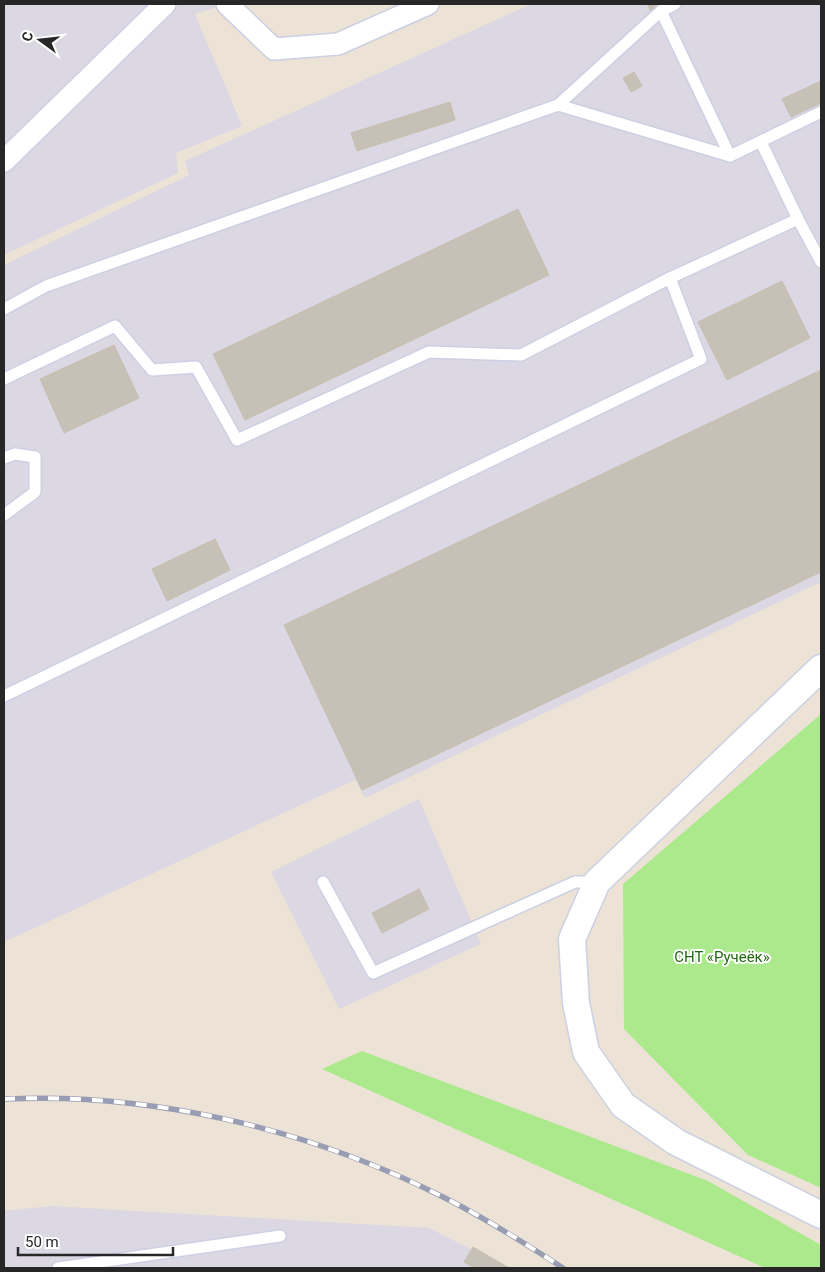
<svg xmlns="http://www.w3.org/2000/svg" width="825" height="1272" viewBox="0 0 825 1272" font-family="Roboto,sans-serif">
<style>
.industrial{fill:#dbd8e3}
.green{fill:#abe98c}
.building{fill:#c6c0b7;stroke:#c7bfb0}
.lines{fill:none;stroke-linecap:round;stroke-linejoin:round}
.service-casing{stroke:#ccd0e2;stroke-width:14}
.minor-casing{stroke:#ccd0e2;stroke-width:24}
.tertiary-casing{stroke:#ccd0e2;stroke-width:29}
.service{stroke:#fff;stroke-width:11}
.minor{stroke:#fff;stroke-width:21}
.tertiary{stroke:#fff;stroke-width:26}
.rail-casing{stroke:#999db4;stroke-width:5.5}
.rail{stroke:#fff;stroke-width:4;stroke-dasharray:11;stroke-linecap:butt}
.labels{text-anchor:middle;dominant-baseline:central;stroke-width:4;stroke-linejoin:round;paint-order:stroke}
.park-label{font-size:15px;fill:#246912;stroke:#fff}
</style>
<rect width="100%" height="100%" fill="#ece3d6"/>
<g class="industrial">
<polygon points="4,4 227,4 195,14 242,126 176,153 178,173 4,255"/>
<polygon points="531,4 821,4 821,582 365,798 355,780 4,942 4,265 189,175 185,161"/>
<polygon points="419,799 481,944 339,1009 271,872"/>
<polygon points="51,1206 429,1228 508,1268 4,1268 4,1211"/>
</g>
<g class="green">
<polygon points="821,714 821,1188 748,1155 624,1029 623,884"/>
<polygon points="362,1051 708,1181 821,1245 821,1268 765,1268 322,1069"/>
</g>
<g class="building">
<polygon points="647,4 665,4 651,11"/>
<polygon points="634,72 642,86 631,92 623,78"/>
<polygon points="821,81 821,103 791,117 782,99"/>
<polygon points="450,102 455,120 357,151 351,133"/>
<polygon points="518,209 549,275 245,420 213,354"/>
<polygon points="782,281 810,338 727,380 698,322"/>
<polygon points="114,345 139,398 64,433 40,379"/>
<polygon points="821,370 821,572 362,790 284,625"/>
<polygon points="215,539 230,570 167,601 152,569"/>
<polygon points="419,889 429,909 382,933 372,913"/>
<polygon points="473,1247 509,1268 475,1268 464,1262"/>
</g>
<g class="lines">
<g class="service-casing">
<g id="service">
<polyline points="661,11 730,156"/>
<polyline points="558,105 661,11 675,4"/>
<polyline points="798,219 821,262"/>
<polyline points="4,309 46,286 558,105 730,156 821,112"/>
<polyline points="4,379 115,326 152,370 196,367 237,440 429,352 521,355 670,278"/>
<polyline points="4,458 15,454 35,457 35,492 4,515"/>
<polyline points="4,696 701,359 670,278 798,219 761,142"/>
<polyline points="323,882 373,973 575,882 597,882"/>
<polyline points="58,1268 280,1236"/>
</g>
</g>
<g class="minor-casing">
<g id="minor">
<polyline points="227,4 274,49 338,44 428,4"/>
<polyline points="4,161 165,4"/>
</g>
</g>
<g class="tertiary-casing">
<polyline id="tertiary" points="821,668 597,882 572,939 576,1003 586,1052 623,1105 676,1142 821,1215"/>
</g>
<use href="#service" class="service"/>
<use href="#minor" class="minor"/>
<use href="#tertiary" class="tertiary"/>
<g class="rail-casing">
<path id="rail" d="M4,1099C152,1092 307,1129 439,1195C482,1216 523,1242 563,1268"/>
</g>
<use href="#rail" class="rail"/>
</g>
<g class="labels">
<g class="park-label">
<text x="722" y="957">СНТ «Ручеёк»</text>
</g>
</g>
<rect width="825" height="1272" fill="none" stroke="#272727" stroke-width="10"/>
<g transform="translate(40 40) rotate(285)" stroke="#ffffff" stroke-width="4" paint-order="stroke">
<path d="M0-4L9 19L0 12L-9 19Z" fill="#272727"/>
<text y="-8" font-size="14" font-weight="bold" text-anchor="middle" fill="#272727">С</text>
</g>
<path d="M18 1247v8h155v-8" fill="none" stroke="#272727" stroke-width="2.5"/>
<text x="25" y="1247" font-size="15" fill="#272727" stroke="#ffffff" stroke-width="4" paint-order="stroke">50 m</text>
</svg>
